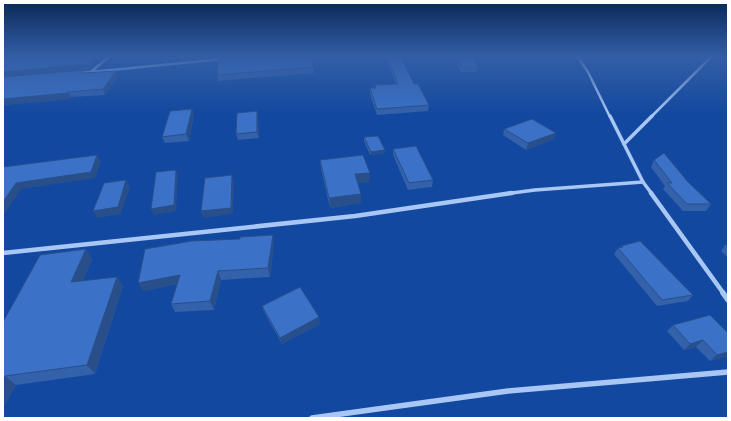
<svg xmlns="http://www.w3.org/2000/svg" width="731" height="421" viewBox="0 0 731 421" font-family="'Nunito Sans',sans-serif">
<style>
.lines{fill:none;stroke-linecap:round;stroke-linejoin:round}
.street-far3{stroke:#a9c7f5;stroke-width:2.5}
.street-far2{stroke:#a9c7f5;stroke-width:3.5}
.street-far1{stroke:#a9c7f5;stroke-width:4.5}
.street{stroke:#a9c7f5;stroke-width:5.5}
.wall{fill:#3361aa}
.shaded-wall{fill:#294f8b}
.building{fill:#3b71c6;stroke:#294f8b}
</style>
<rect width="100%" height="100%" fill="#12489f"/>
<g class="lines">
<g class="street-far3">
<polyline points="577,56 588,72 610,117"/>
<polyline points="92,71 110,56"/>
<polyline points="81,73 222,59"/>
<polyline points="651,117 712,56"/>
</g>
<g class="street-far2">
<polyline points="610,116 643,182 652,194"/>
<polyline points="624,144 652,116"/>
<polyline points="505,194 535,190 643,182"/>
</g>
<g class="street-far1">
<polyline points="651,193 724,294"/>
<polyline points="3,253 355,216 512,193"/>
</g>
<g class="street">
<polyline points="723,293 728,300"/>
<polyline points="312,418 508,391 728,372"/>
</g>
</g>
<g class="wall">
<polygon points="3,56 90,69 59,72 86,73 116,71 118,76 105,95 71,97 70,99 3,105"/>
<polygon points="385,56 400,56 414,84 429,105 428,111 377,115 370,94 370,88 375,88 375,85 396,84"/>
<polygon points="453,56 472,56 478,67 477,72 461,72"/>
<polygon points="313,67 314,73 218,81 217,75"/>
<polygon points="192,109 194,115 189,141 165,143 162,137"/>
<polygon points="257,111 258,117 259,138 238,140 236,134"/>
<polygon points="504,129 556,133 554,139 526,150 503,135"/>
<polygon points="364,137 385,153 370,155 364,141"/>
<polygon points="393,149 433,180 432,187 408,190 393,155"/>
<polygon points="320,160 370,173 369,182 358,183 361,203 330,208 321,169"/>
<polygon points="654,160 688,182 711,204 706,211 683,211 663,189 665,186 651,167"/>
<polygon points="274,243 270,277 221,280 214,310 175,312 171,304 177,284 143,291"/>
<polygon points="725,245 728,245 728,258 721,251"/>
<polygon points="621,246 693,295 688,301 657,306 614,254 618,248 620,248"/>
<polygon points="86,249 92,259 83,281 117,277 123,286 95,374 16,385 3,408 3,322"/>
<polygon points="262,306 320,324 282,344 264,312"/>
<polygon points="673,325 728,333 728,356 710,361 696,347 684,350 667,331"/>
</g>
<g class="shaded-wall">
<polygon points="93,56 98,56 90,69 3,77 3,72"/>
<polygon points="116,71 118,76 105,95 103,89"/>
<polygon points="68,92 71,97 70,99 3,105 3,99"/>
<polygon points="192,109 194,115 189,141 186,134"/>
<polygon points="257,111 258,117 259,138 257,132"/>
<polygon points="556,133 554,139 526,150 528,143"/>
<polygon points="385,150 385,153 370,155 371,152"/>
<polygon points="97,155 101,162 95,178 21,189 3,216 3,202 16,183"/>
<polygon points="176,170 178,176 176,211 154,215 151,209"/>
<polygon points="370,173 369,182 355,184 355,174"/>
<polygon points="232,175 234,182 233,214 204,218 201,211"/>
<polygon points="126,180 130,187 121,214 97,218 93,211"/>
<polygon points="361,194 361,203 330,208 329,198"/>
<polygon points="273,235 274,243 270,277 268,268"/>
<polygon points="86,249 92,259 79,292 71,282"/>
<polygon points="218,271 221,280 214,310 210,301"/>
<polygon points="180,275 184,283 143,291 138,283"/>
<polygon points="117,277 123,286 95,374 87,365"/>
<polygon points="319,317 320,324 282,344 280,338"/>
<polygon points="703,340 696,347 684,350 690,344"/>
<polygon points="728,352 728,356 710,361 717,355"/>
<polygon points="5,376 16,385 3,408 3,380"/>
</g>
<g class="building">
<polygon points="3,56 93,56 88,64 3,72"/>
<polygon points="226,56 311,56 313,67 217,75 218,57"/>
<polygon points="387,56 400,56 414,84 418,84 429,105 377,109 370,88 376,88 375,85 398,84"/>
<polygon points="457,56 472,56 478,67 462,67"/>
<polygon points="84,70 82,73 116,71 103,89 68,92 67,93 3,99 3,77"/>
<polygon points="192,109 186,134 162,137 170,111"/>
<polygon points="257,111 257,132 236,134 237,113"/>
<polygon points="532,119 556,133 528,143 504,129"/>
<polygon points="378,136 385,150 371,152 364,137"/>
<polygon points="416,146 433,180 409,183 393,149"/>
<polygon points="664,153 688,182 711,204 687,204 667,183 672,183 654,160"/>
<polygon points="97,155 91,172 16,183 3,202 3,167"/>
<polygon points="363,155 370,173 355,174 361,194 329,198 320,160"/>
<polygon points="176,170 174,205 151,209 156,172"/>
<polygon points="232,175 231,208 201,211 205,178"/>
<polygon points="126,180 118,207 93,211 104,183"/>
<polygon points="273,235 268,268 218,271 210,301 171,304 180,275 138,283 145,249 192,241 240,239 240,237"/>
<polygon points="640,241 693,295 662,300 618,248 623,247 621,246"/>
<polygon points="86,249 71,282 117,277 87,365 5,376 3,380 3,322 40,255"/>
<polygon points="300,287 319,317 280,338 262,306"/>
<polygon points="710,315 728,333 728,352 717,355 703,340 690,344 673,325"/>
</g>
<linearGradient id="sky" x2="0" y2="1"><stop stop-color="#0a2857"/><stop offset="0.49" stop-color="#335ea6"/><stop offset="1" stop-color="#335ea6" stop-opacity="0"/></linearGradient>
<rect width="731" height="115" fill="url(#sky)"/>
<rect width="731" height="421" fill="none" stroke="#ffffff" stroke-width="8"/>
</svg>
